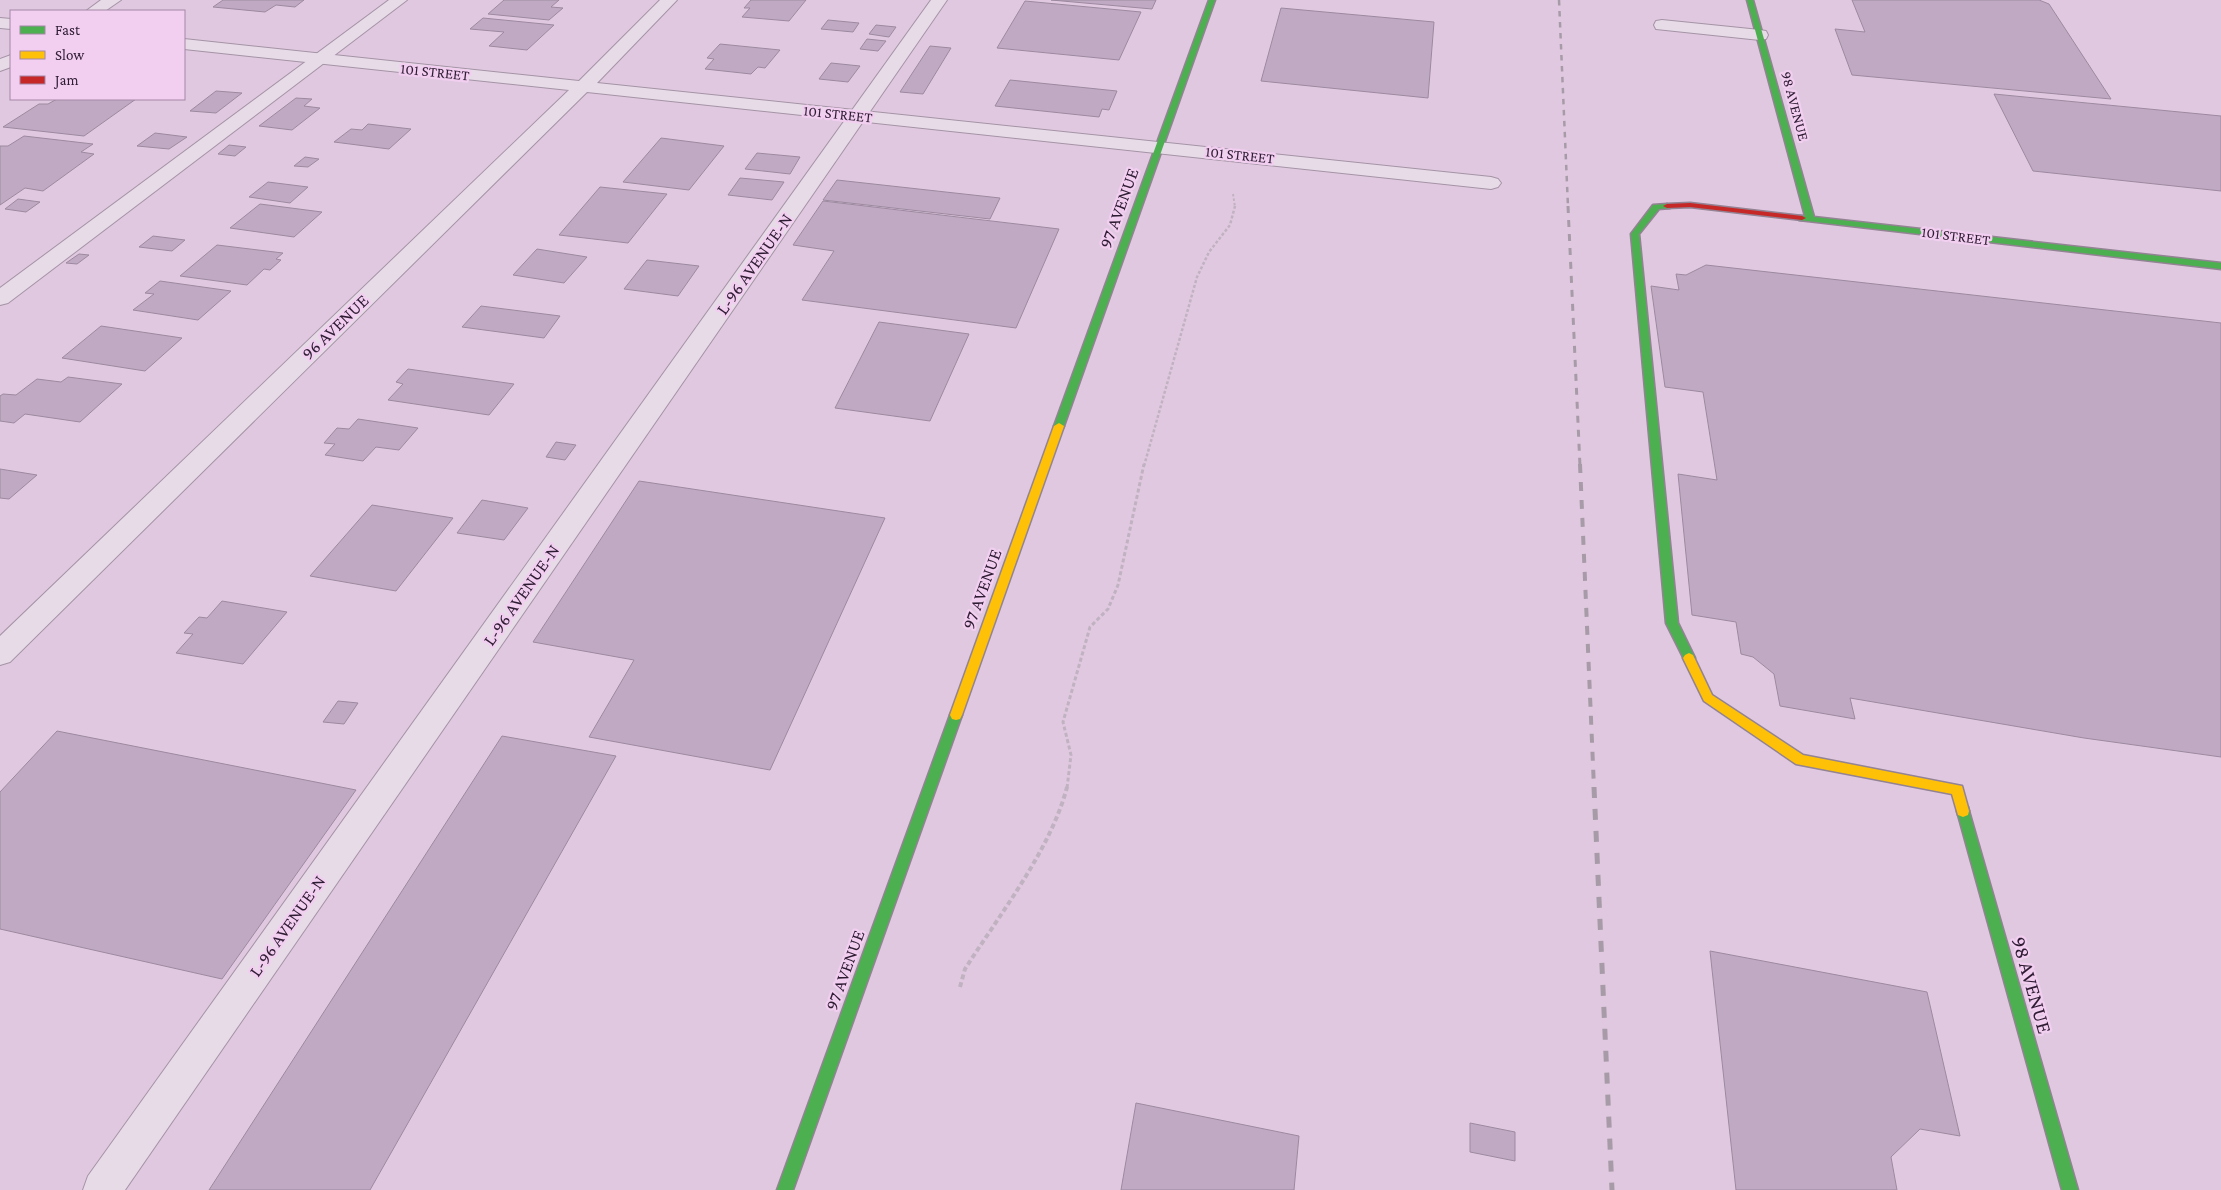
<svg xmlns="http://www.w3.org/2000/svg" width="2221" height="1190" viewBox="0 0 2221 1190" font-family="'Crimson Pro',serif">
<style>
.building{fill:#c0aac3;stroke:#9c89a0}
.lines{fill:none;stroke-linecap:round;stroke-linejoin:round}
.lane-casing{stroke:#a493a5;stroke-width:2}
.street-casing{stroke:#a493a5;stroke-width:2}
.fast-casing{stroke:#938394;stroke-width:3}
.slow-casing{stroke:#938394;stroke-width:3}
.jam-casing{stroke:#938394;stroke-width:3}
.path-far3{stroke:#c0b2c1;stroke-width:2;stroke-dasharray:2.5 2;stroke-linecap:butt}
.path-far2{stroke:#c0b2c1;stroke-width:2.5;stroke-dasharray:3 2;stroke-linecap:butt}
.path-far1{stroke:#c0b2c1;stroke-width:3;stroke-dasharray:4 2.5;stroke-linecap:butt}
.path{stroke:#c0b2c1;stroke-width:4;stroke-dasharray:5 3;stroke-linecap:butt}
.lane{fill:#e8dbe8;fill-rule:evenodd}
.street{fill:#e8dbe8;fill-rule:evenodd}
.fast{fill:#4caf50;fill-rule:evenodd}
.slow{fill:#ffc107;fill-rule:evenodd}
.jam{fill:#c62828;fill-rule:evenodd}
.rail-far3{stroke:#a79ba7;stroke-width:2.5;stroke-dasharray:5.5 5.5;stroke-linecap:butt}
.rail-far2{stroke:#a79ba7;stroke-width:3;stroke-dasharray:7 7;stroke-linecap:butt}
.rail-far1{stroke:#a79ba7;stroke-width:4;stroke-dasharray:9 9;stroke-linecap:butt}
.rail{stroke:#a79ba7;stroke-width:5;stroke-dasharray:11 11;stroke-linecap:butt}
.labels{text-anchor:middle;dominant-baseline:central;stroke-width:4.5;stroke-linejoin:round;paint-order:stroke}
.far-street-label{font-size:15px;fill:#2e1c32;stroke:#f2cef1}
.street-label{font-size:18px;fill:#2e1c32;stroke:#f2cef1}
.near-street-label{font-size:21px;fill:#2e1c32;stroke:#f2cef1}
</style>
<rect width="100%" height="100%" fill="#e0c9e0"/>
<g class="building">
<polygon points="223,0 304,0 295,7 276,5 265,12 213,7"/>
<polygon points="504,0 559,0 551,7 563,8 549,20 488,14"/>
<polygon points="751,0 806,0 789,21 742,17 750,8 744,8"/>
<polygon points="1051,0 1156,0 1152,9"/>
<polygon points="1852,0 2039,0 2049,4 2111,99 1852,75 1835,29 1865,32"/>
<polygon points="1025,1 1141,12 1119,60 997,48"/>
<polygon points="1281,8 1434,22 1428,98 1261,81"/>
<polygon points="483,18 554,25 527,50 489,46 504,32 470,29"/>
<polygon points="828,20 859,23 853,32 821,29"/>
<polygon points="876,25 896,27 889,37 869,34"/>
<polygon points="867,39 886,41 878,51 860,49"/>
<polygon points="720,44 780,50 765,68 758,67 751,74 705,69 714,59 707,58"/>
<polygon points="930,46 951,48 923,94 900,92"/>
<polygon points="831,63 860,66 848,82 819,79"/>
<polygon points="1010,80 1117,91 1109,110 1102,109 1099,117 995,106"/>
<polygon points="216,91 242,93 216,113 190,111"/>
<polygon points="1994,94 2221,116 2221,191 2033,171"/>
<polygon points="296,98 312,99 304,106 320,108 292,130 259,126"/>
<polygon points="57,99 136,99 84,136 3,127 39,104 48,104"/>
<polygon points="368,124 411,129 389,149 334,142 351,129 362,130"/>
<polygon points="155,133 187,137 169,149 137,146"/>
<polygon points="24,136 93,144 81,152 94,154 43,191 25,188 0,205 0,146 8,146"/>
<polygon points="661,138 724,146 689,190 623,182"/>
<polygon points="229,145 246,147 235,156 218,154"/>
<polygon points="757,153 800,157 790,174 745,169"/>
<polygon points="305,157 319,159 308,167 294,166"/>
<polygon points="740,178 784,182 772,200 728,195"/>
<polygon points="837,180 1000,198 990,219 823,200"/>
<polygon points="268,182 308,187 290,203 249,197"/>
<polygon points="600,187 667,194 628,243 559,235"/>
<polygon points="18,199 40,202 26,212 5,209"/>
<polygon points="823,201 1059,229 1016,328 802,300 834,251 793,245"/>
<polygon points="260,204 322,212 294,237 230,228"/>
<polygon points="153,236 185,240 172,251 139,247"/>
<polygon points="217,245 283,253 276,259 281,260 270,270 264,269 247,285 180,276"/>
<polygon points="537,249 587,257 564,283 513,275"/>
<polygon points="79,254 89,255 77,264 66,263"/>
<polygon points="647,260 699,266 678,296 624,289"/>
<polygon points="1706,265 2221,323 2221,757 2084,738 1850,698 1855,719 1780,706 1774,674 1753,657 1741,654 1736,622 1692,615 1678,474 1717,480 1703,392 1665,387 1651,286 1679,290 1676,274 1686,275"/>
<polygon points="160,281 231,291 198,320 133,310 154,294 145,293"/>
<polygon points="481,306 560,316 544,338 462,327"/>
<polygon points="879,322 969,334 930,421 835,408"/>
<polygon points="101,326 182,338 145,371 62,358"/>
<polygon points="408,369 514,384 489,415 388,400 403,384 396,382"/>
<polygon points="68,377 122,384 80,422 25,414 14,423 0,421 0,396 3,394 16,395 37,379 61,382"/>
<polygon points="358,419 418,428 399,450 376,447 363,461 325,455 335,444 324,443 337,428 349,429"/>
<polygon points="556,442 576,445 565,460 546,457"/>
<polygon points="0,469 37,475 9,499 0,498"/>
<polygon points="639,481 885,518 770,770 589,737 634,660 533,642"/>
<polygon points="482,500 528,508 504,540 457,533"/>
<polygon points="372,505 453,518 396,591 310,576"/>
<polygon points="222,601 287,612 243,664 176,653 193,634 184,633 199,617 207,618"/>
<polygon points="338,701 358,703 344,724 323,722"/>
<polygon points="57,731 356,790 222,979 0,929 0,792"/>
<polygon points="502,736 616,756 370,1190 209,1190"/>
<polygon points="1710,951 1927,992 1960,1136 1920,1129 1891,1157 1897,1190 1736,1190"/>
<polygon points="1136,1103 1299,1136 1294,1190 1121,1190"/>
<polygon points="1470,1123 1515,1132 1515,1161 1470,1152"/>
</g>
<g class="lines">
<g class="lane-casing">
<g id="lane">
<polygon points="389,0 407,0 8,303 0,305 0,288"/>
<polygon points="931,0 947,0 125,1190 83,1190 88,1176"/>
<polygon points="1662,20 1760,30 1766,31 1768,35 1766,39 1760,40 1656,29 1654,25 1656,21"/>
</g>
</g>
<g class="street-casing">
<g id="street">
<polygon points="101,0 121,0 105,11 86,11"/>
<polygon points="660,0 677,0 597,83 1491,177 1498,179 1501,183 1498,187 1491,189 587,92 10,662 0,665 0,636 569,90 184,49 184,39 579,81"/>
<polygon points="0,18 11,19 11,29 0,28"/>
<polygon points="11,55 11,67 0,71 0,59"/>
</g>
</g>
<g class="fast-casing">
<g id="fast">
<polygon points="1209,0 1215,0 1064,426 1063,428 1055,428 1054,426"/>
<polygon points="1747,0 1753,0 1814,217 2221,263 2221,269 1799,220 1799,216 1805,216"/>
<polygon points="1667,204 1671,206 1670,208 1659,209 1639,234 1678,623 1695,658 1693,661 1685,661 1666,623 1631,234 1653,205"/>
<polygon points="956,710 960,711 962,715 793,1190 777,1190 950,715 952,711"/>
<polygon points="1963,805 1968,807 1969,811 2078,1190 2062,1190 1957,811 1958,807"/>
</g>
</g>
<g class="slow-casing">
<g id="slow">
<polygon points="1059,423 1064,426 962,715 960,719 956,720 952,719 950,715 1054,426"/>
<polygon points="1689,653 1693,655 1712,695 1803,755 1962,786 1969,811 1968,815 1963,817 1958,815 1952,794 1796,764 1704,701 1683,658 1685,655"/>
</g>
</g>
<g class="jam-casing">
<polygon id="jam" points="1690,203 1802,216 1806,218 1802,220 1690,207 1667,208 1663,206 1667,204"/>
</g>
<polyline class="path-far3" points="1233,194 1235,207"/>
<polyline class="path-far2" points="1144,466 1197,277 1209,252 1230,225 1235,206"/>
<polyline class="path-far1" points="1067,788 1071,755 1063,722 1090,627 1108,609 1118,585 1144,464"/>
<path class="path" d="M960,987L965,969C1000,914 1051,849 1067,787"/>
<use href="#lane" class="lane"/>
<use href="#street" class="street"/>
<use href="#fast" class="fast"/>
<use href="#slow" class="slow"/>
<use href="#jam" class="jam"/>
<polyline class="rail-far3" points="1559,0 1568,207"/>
<polyline class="rail-far2" points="1568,206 1580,466"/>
<polyline class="rail-far1" points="1580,464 1594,788"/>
<polyline class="rail" points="1594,787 1612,1190"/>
</g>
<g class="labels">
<g class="far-street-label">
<text transform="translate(435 72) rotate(6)">101 STREET</text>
<text transform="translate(1795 106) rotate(75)">98 AVENUE</text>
<text transform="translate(838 114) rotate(6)">101 STREET</text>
<text transform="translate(1240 155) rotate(6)">101 STREET</text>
<text transform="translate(1956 236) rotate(7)">101 STREET</text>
</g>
<g class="street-label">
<text transform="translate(1119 208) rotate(-70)">97 AVENUE</text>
<text transform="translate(754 264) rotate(-55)">L-96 AVENUE-N</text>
<text transform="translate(335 327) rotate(-44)">96 AVENUE</text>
<text transform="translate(982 589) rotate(-70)">97 AVENUE</text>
<text transform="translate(521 595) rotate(-55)">L-96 AVENUE-N</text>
<text transform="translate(287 926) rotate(-55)">L-96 AVENUE-N</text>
<text transform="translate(845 970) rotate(-70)">97 AVENUE</text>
</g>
<g class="near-street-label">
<text transform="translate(2032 985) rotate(74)">98 AVENUE</text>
</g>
</g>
<rect x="10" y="10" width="175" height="90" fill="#f2cef1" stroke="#a487a5"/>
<rect x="20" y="26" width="25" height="8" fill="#4caf50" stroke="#a487a5"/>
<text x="55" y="35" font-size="15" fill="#2e1c32">Fast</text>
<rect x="20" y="51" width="25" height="8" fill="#ffc107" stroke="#a487a5"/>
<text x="55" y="60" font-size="15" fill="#2e1c32">Slow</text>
<rect x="20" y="76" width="25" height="8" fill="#c62828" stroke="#a487a5"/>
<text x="55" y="85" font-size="15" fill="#2e1c32">Jam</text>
</svg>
